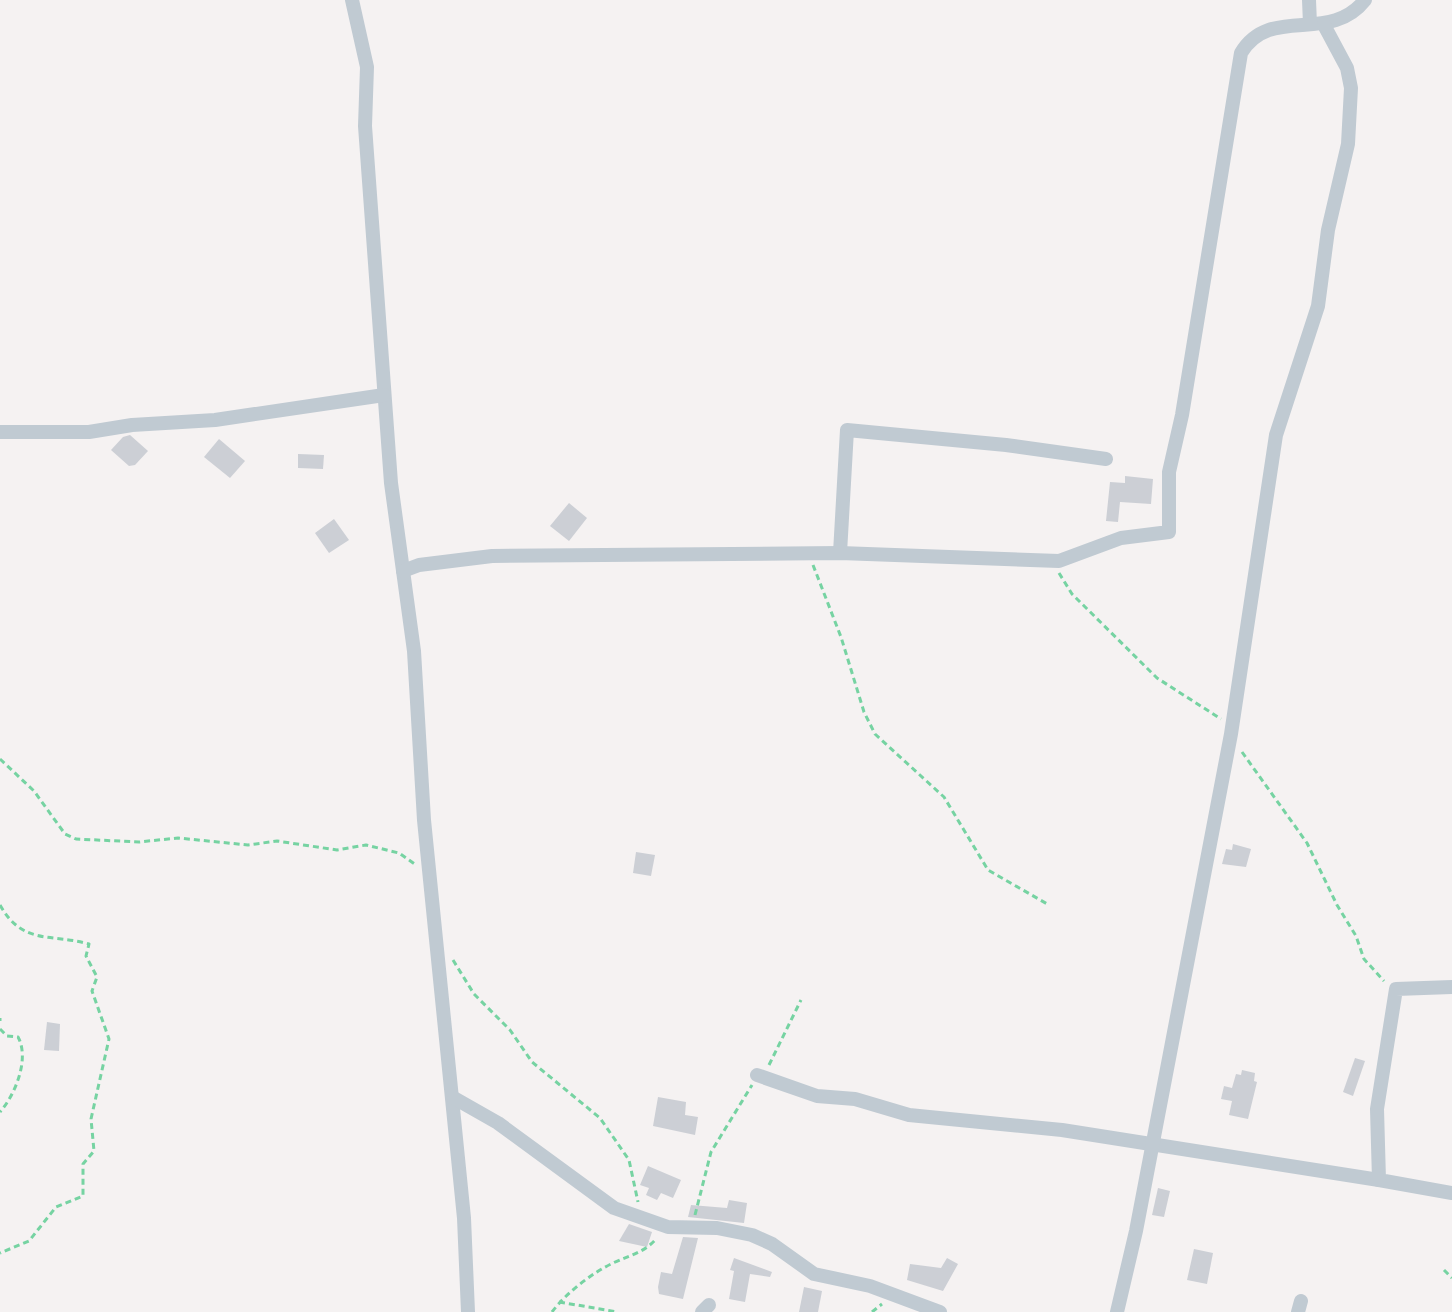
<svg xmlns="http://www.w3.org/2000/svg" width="1452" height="1312" viewBox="0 0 1452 1312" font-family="'Roboto Condensed',sans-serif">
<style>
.building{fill:#cccfd5}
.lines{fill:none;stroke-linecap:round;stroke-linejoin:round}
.path{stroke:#76d3a2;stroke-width:3;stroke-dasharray:6 4;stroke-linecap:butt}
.street{stroke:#c0cad2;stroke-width:14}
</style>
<rect width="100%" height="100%" fill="#f5f2f2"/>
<g class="building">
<polygon points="130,435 148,451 135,465 129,466 111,450 123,437"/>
<polygon points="219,439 245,461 230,478 204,457"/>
<polygon points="298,454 324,455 323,469 298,468"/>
<polygon points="1125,476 1153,479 1151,504 1120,502 1118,522 1106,521 1110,482 1125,483"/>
<polygon points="569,503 587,518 569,541 550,526"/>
<polygon points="334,519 349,540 329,553 315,533"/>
<polygon points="1233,844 1251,849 1246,867 1222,864 1226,849 1232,850"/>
<polygon points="636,852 655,855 651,876 633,873"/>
<polygon points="47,1022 60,1024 59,1051 44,1050"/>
<polygon points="1355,1058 1365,1061 1353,1096 1343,1092"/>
<polygon points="1242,1070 1255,1073 1254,1081 1257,1082 1248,1119 1229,1115 1232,1101 1221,1099 1224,1086 1232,1088 1236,1074 1241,1075"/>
<polygon points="658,1097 686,1102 685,1115 698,1117 695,1135 653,1126"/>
<polygon points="648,1166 681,1180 673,1198 661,1193 657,1200 646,1195 649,1188 640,1185"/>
<polygon points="1158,1188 1170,1191 1164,1217 1152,1215"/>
<polygon points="729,1200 747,1203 744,1223 688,1217 691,1205 727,1208"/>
<polygon points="629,1224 652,1232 647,1247 619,1241"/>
<polygon points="683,1237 698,1238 683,1299 659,1294 658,1287 661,1272 672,1274"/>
<polygon points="1194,1249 1213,1253 1207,1284 1187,1280"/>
<polygon points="734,1258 772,1272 770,1277 750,1274 745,1302 729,1299 734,1271 730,1270"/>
<polygon points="947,1258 958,1264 943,1291 907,1280 910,1264 941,1268"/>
<polygon points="804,1287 822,1291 818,1312 799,1312"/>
</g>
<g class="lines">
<g class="path">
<polyline points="813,565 841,637 864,712 875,734 944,797 988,870 1049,905"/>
<polyline points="1059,573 1072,594 1157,678 1221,719"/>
<polyline points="1242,752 1307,843 1337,905 1356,936 1364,959 1384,981"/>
<polyline points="0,759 34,791 65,834 76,839 139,842 178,838 248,845 277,841 337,850 366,845 399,853 416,865"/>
<path d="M0,905C23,946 51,933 89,944L86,956L97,977L92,991L109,1039L91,1119L94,1151L83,1164V1196L56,1207L29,1241L0,1253"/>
<polyline points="453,960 474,994 510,1030 532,1062 600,1118 629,1160 638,1202"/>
<polyline points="0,1018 0,1021"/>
<path d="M0,1029L7,1036L18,1037C30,1059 15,1095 0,1112"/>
<polyline points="769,1065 801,1000"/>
<polyline points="695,1215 711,1152 752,1085"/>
<polyline points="1444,1270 1452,1278"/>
<polyline points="559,1302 618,1312"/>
<path d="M552,1312C566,1293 592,1273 613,1263C630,1255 644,1253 657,1238"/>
<polyline points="872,1312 882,1304"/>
</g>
<g class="street">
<polyline points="352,0 367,67 365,126 391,483 414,651 424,820 464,1218 468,1312"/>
<polyline points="1309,0 1310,24"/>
<polyline points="0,432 89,432 132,425 215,420 384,395"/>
<polyline points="840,553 847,430 1006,445 1106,459"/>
<path d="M403,571L419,565L492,556L840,553L1059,561L1121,538L1169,532V472L1182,415L1241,53C1270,4 1330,45 1365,0"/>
<polyline points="1452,987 1396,989 1377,1109 1379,1180 1452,1193"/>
<polyline points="757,1075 817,1096 855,1099 909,1115 1062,1130 1379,1180"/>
<polyline points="454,1098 498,1123 614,1208 668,1227 717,1228 752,1235 772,1244 814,1274 870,1286 940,1312"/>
<polyline points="702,1312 709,1305"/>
<polyline points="1117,1312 1136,1231 1231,734 1276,435 1318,306 1328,230 1348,144 1351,88 1347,68 1324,25"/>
<polyline points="1298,1312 1301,1301"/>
</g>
</g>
</svg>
